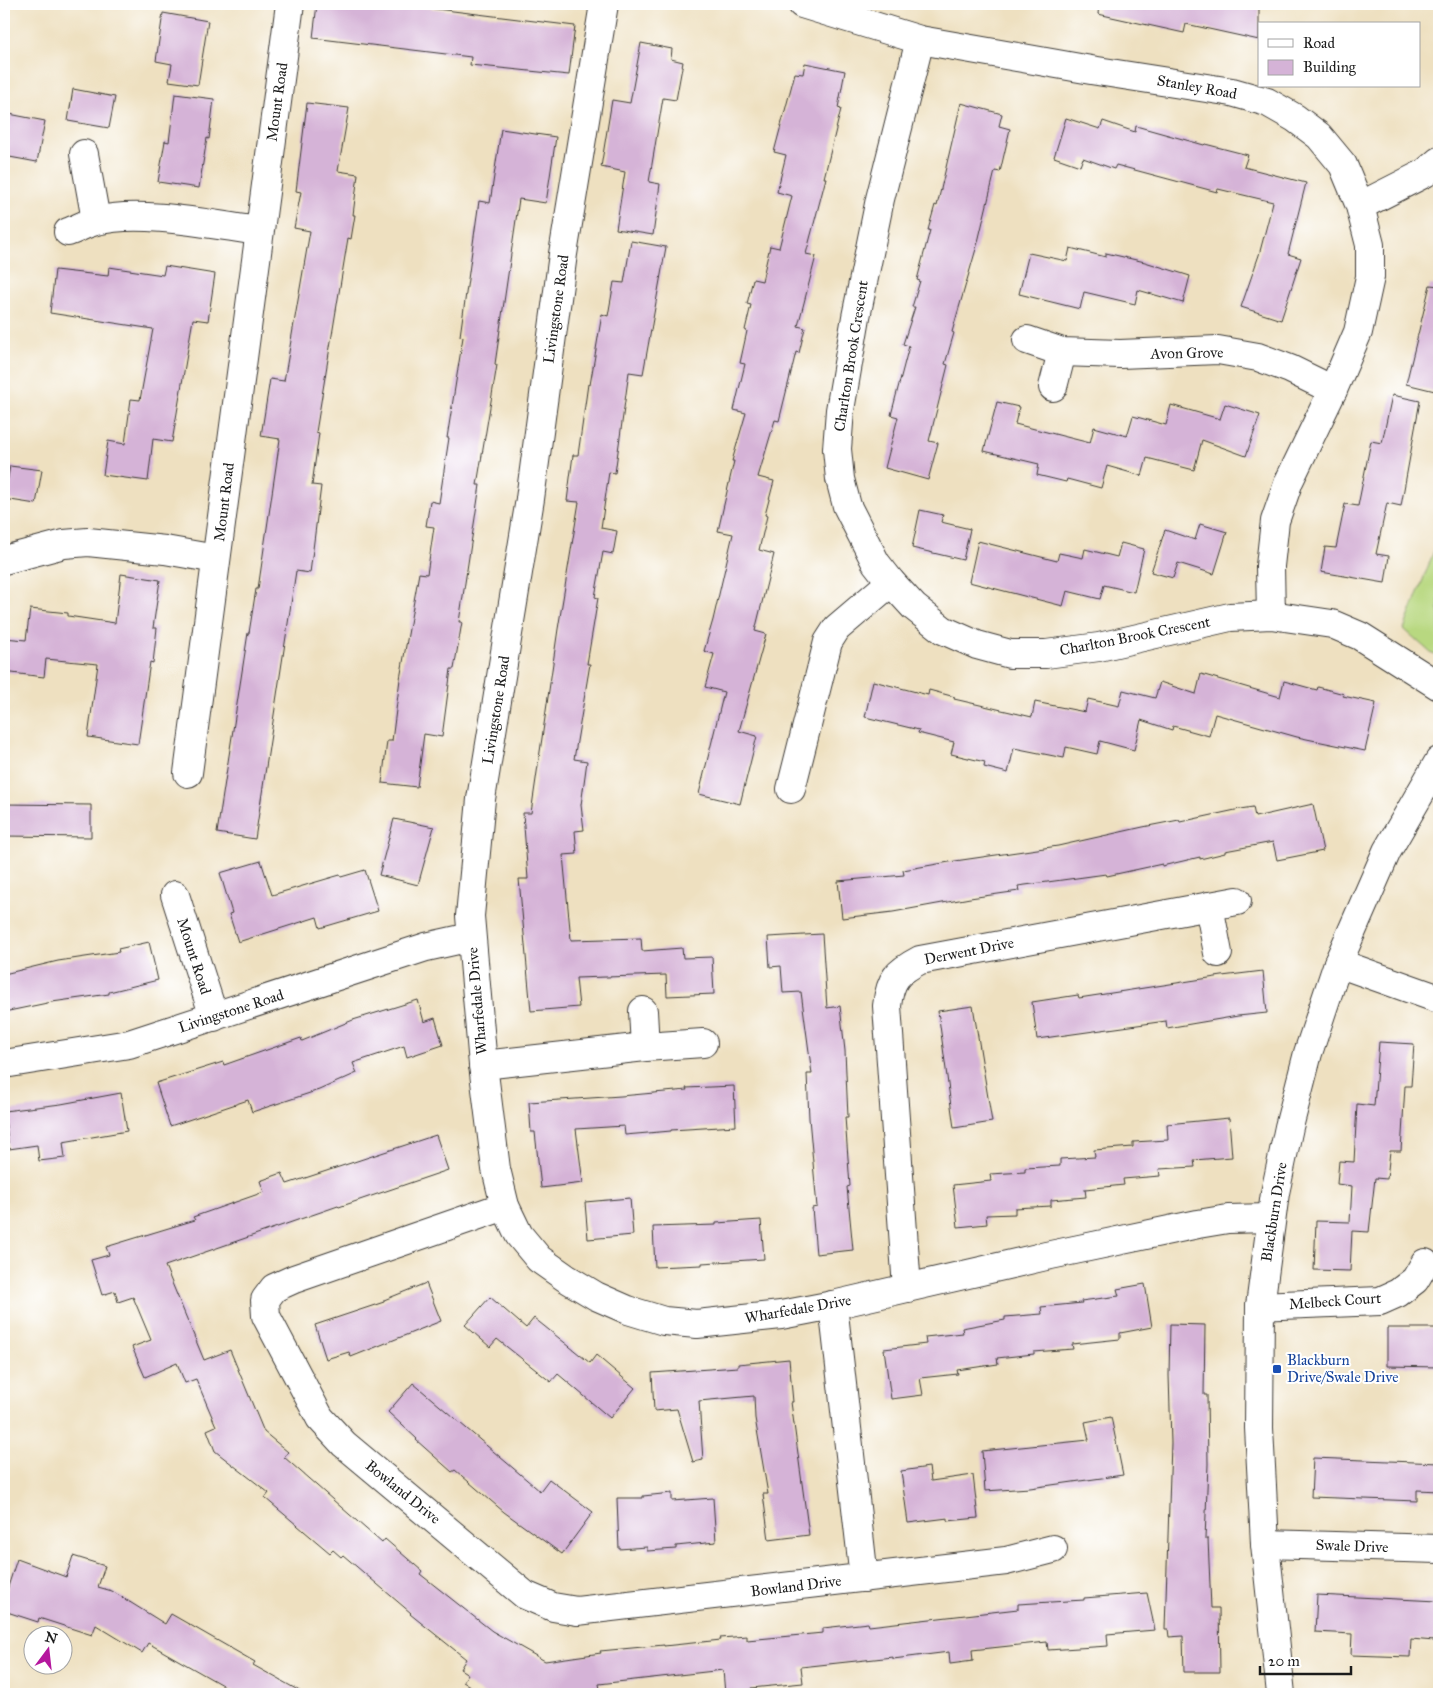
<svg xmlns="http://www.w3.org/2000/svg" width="1443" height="1698" viewBox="0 0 1443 1698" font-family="'IM FELL Great Primer',serif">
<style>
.green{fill:#b8d880;stroke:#6a7a4e}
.building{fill:#d5b3d7}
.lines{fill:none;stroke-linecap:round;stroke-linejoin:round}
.minor-casing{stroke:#3c3935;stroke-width:30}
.minor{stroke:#fff;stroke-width:28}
.transit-dot{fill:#1a4fb4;stroke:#fff;stroke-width:2}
.labels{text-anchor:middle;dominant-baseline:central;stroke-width:4;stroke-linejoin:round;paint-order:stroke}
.street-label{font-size:15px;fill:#1c1c1c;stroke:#fff}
.transit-label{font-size:15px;fill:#164399;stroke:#fff;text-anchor:start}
</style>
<rect width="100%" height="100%" fill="#fff"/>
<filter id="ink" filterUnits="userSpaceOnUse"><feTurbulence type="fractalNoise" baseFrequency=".02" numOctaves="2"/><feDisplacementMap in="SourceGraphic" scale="10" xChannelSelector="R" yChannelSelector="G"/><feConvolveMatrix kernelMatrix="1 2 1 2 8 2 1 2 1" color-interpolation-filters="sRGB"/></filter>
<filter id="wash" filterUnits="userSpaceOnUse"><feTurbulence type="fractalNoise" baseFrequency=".0096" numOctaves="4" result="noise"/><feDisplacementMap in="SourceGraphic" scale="20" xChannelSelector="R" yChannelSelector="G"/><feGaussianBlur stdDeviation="1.12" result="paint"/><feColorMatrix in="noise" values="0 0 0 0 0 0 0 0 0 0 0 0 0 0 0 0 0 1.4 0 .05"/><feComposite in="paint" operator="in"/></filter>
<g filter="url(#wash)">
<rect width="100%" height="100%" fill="#eee0c0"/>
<polygon class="green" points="1439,538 1439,656 1432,654 1404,629"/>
<g id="blocks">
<g class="building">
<polygon points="317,4 396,4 575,26 569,75 470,65 471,57 313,38"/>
<polygon points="1099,4 1259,4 1259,40 1186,24 1184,33 1098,14"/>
<polygon points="163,13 208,21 198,85 169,81 172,64 156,61"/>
<polygon points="641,43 672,49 671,59 683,62 676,100 663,98 649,182 660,184 653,235 616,229 625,172 601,167 612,100 630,103"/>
<polygon points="805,63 845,71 838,108 841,109 824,178 826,178 806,254 816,256 798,326 805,328 799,353 796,352 779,421 775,420 758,477 774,481 765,515 767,516 759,550 774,554 755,631 766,634 739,731 757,736 740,804 699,794 724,692 705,687 714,654 704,651 713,620 733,534 718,531 734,461 732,461 746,413 734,410 745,364 740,363 747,331 745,330 751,305 747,304 753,279 762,281 770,246 779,248 792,196 777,192 786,155 774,152 795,73 803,74"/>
<polygon points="73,89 115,97 109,128 68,121"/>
<polygon points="175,94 214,99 209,139 207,138 199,188 158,182 165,141 169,142"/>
<polygon points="307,103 349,108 338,171 358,174 353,215 355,215 351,239 348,238 316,432 319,433 312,485 321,486 310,573 296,571 255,839 217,833 248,633 249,633 256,589 258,589 280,439 261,436 270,379 284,381 310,231 294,228 301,192 296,191"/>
<polygon points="961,103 1002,114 999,126 1010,129 1000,172 995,171 978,242 952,332 954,333 945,364 948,365 929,441 938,443 928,480 885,468 898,417 891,415 909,346 903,344 915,307 912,307 920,281 917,280 930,230 928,230 935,205 937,206"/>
<polygon points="4,113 45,121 37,162 4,156"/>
<polygon points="1066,118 1100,129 1103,121 1135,132 1136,126 1204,145 1205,144 1248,155 1244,167 1306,183 1288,254 1301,258 1281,320 1241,307 1259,255 1273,202 1218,189 1217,192 1116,165 1114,169 1083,158 1080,166 1054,157"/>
<polygon points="501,129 556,137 546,203 519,199 495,364 497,365 477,485 480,485 459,622 462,622 454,669 451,669 442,737 424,734 417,787 382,783 387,741 392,741 400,679 419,573 427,574 434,527 426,526 430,501 439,503 449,438 447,438 463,337 460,336 479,201 490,203"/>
<polygon points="631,241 666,247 643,374 629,372 615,473 609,472 601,528 617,531 613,554 603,552 595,597 598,598 587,664 590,664 574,759 587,761 581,805 584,830 575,831 577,854 563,855 571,940 641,938 642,951 682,948 683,958 712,957 714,994 667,996 666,975 576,978 579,1007 531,1011 519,879 528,879 523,813 531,813 558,629 579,502 567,501 573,455 578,455 588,384 590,385 602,314 608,316 614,282 624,283"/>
<polygon points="1070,248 1106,257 1106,253 1145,262 1190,276 1183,303 1138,290 1135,304 1084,292 1080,309 1019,294 1029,253 1067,261"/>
<polygon points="165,266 215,274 208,321 193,319 172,442 153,439 148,481 103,475 108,441 125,444 131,399 140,400 153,329 50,313 55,270 108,276 109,267 163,275"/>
<polygon points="1430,285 1439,286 1439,392 1406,384"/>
<polygon points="1392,395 1420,401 1401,506 1387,503 1376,554 1389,556 1385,583 1321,572 1325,547 1336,548 1345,504 1358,506 1371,441 1382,443"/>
<polygon points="997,402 1019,407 1015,424 1090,443 1094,427 1127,436 1133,416 1166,425 1171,405 1220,419 1225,404 1260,415 1246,456 1202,440 1194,470 1147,458 1142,476 1107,466 1101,488 1067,479 1066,482 1037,475 1039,464 984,451"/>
<polygon points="10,466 42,470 36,504 4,499"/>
<polygon points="920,510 943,515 941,522 970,529 963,560 912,548"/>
<polygon points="1200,524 1227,532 1214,574 1178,563 1173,578 1151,572 1165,530 1195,540"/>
<polygon points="978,541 1057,561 1059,553 1083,558 1085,549 1117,557 1121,543 1144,549 1134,592 1104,585 1100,599 1067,591 1063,606 969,582"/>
<polygon points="121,574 160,580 153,628 157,628 153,663 150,662 138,744 88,737 98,664 46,659 44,677 4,672 4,638 26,640 30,609 68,613 68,616 115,623"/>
<polygon points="1201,674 1280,697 1284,681 1317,690 1318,687 1344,694 1343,696 1376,703 1365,751 1297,737 1215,714 1209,736 1173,726 1172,730 1141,720 1134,750 1100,741 1097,754 1066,747 1064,758 1014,748 1008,773 984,767 985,762 951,754 954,742 918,733 919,730 865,717 873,681 928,695 929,690 955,697 954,699 1032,717 1035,702 1085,712 1088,699 1119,706 1123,690 1155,698 1160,682 1196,694"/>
<polygon points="4,804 91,805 91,837 4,836"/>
<polygon points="1313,804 1323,851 1277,860 1273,842 1225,851 1225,853 1200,859 1200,857 1162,866 1162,864 1107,876 1106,874 1018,886 1019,891 970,898 893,912 842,918 838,881 904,875 903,870 955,861 1058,846 1143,827 1179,820 1180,822 1240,809 1253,807 1255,817"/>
<polygon points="394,819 434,827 418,885 379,875"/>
<polygon points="261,861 272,895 340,875 341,877 365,870 378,911 320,928 317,917 238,942 229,914 232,913 220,873"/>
<polygon points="822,934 827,1008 840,1006 845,1051 848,1117 845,1117 850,1186 847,1187 853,1250 816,1254 812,1208 817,1207 809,1118 807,1074 812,1074 801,992 783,993 781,966 770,967 768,937"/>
<polygon points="149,942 158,980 109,992 109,994 52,1002 4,1012 4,974 58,961 119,952 118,949"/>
<polygon points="1263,971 1267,1013 1238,1016 1167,1028 1166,1021 1037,1039 1032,1002 1078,995 1079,998 1222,976"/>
<polygon points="418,1000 424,1022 435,1018 443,1045 407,1057 404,1046 353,1063 357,1073 319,1090 252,1112 248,1100 170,1126 156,1083 223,1062 224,1065 301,1038 302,1041 353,1020"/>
<polygon points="973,1006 992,1122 954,1128 938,1011"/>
<polygon points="1379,1042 1414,1044 1411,1086 1405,1086 1401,1151 1390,1151 1387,1179 1375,1178 1369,1232 1352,1231 1350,1271 1314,1270 1316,1221 1350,1222 1352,1186 1337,1184 1339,1161 1354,1162 1357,1104 1374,1106"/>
<polygon points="734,1086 736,1126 671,1130 671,1131 625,1135 624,1126 576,1129 583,1183 541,1188 535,1132 531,1132 529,1102 621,1096 687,1090 686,1088"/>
<polygon points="121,1093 127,1131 63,1142 65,1158 39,1161 37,1145 9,1149 4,1111 61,1104"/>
<polygon points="1229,1118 1232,1157 1194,1160 1195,1167 1159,1169 1160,1176 1123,1179 1124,1185 1085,1189 1086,1197 1051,1200 1051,1206 1015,1208 1015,1214 986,1215 987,1224 958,1227 953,1185 991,1181 990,1174 1025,1172 1025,1168 1060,1166 1060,1159 1095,1157 1094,1150 1133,1147 1133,1142 1168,1140 1167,1124"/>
<polygon points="436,1135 448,1170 339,1207 338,1206 165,1266 204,1360 230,1350 264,1432 288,1452 284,1457 382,1543 385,1539 422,1571 420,1574 492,1631 545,1661 601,1653 600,1651 664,1645 664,1646 721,1640 720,1638 747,1636 747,1640 823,1633 823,1628 868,1623 869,1626 1018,1609 1018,1604 1084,1600 1084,1598 1147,1593 1155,1630 1107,1634 1108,1646 1048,1650 1047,1642 972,1650 973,1661 950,1664 949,1652 893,1659 893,1657 801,1667 803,1683 751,1688 752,1694 725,1694 723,1670 599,1684 601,1694 484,1694 463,1682 468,1674 460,1669 466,1659 410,1614 411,1613 343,1555 341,1557 333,1550 330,1553 265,1498 269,1493 215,1451 207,1430 216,1426 196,1379 185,1383 177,1363 145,1377 132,1347 151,1340 133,1297 118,1302 115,1291 102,1295 91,1260 109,1255 106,1247 195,1220 193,1217 264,1192 260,1181 282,1173 287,1184"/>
<polygon points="630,1198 633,1235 588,1239 585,1202"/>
<polygon points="761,1220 764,1259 702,1263 702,1265 655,1267 653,1227 716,1225 716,1223"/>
<polygon points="426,1283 441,1321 351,1357 349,1352 326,1359 315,1325 384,1302 384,1300"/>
<polygon points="1145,1284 1152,1327 1120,1333 1120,1339 1072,1344 1073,1349 1034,1352 1034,1354 997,1358 998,1364 957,1370 958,1374 920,1378 923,1395 891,1399 884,1349 926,1344 925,1337 963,1333 962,1328 1005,1320 1005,1317 1042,1314 1041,1307 1082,1303 1081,1301 1119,1296 1117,1289"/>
<polygon points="490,1297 526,1328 534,1318 590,1363 596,1355 635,1388 610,1418 558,1374 551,1382 497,1339 490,1347 465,1325"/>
<polygon points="1170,1324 1205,1325 1204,1395 1207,1395 1208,1464 1205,1539 1208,1539 1211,1608 1219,1608 1220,1672 1184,1672 1183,1636 1169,1637 1168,1629 1165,1629 1171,1443 1169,1375"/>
<polygon points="1387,1328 1439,1328 1439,1367 1387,1366"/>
<polygon points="789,1359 793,1402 791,1402 809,1535 769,1540 763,1494 768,1494 755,1418 754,1396 699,1401 703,1460 693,1462 677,1409 654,1411 652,1373 738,1367 738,1364"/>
<polygon points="413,1383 540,1491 549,1479 593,1512 562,1554 504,1512 455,1470 452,1472 416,1440 417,1439 388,1412"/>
<polygon points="1111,1417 1123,1475 1030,1488 985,1491 982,1451 1089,1440 1085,1422"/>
<polygon points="1313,1458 1439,1463 1439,1491 1417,1490 1417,1501 1311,1497"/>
<polygon points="929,1467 931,1481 973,1475 978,1518 948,1521 948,1518 908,1523 901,1471"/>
<polygon points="672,1493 672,1501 713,1498 716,1542 676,1546 676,1549 647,1551 647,1547 619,1549 617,1498 643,1498 643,1496"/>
<polygon points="73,1556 105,1566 98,1587 112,1591 165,1624 171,1614 255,1662 253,1665 305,1694 238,1694 148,1643 142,1653 96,1625 92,1635 39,1618 38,1622 4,1611 4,1599 17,1559 66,1577"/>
<polygon points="1317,1595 1437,1601 1434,1641 1411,1639 1410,1657 1351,1655 1352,1634 1315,1632"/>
</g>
</g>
</g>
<g filter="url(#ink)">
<use href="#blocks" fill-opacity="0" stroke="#3c3935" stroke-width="1"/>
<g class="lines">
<g class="minor-casing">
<g id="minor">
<polyline points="604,4 563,254 530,499 481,799 470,916 483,1065 496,1169 505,1206 519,1235 539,1259 566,1278 596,1296 628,1310 664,1321 697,1324 781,1315 833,1305 1046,1256 1198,1224 1228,1219 1270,1218"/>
<polyline points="802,4 920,40 1091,70 1232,92 1267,102 1295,118 1319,136 1343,165 1360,206 1370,245 1370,277 1358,332 1333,390 1289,481 1275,521 1270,566 1271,615"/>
<polyline points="920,40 880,199 856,317 840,410 837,449 840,479 847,506 876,563 891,582 914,607 943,630 977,645 1010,654 1046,654 1099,647 1230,617 1271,615 1332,624 1360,636 1439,686"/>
<polyline points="84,154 96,220"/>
<polyline points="1360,206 1425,173 1439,161"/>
<path d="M68,232C77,229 86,223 96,221C140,209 214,225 259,231"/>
<polyline points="1027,340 1062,352 1120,354 1218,350 1258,357 1290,369 1333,390"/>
<polyline points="1053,387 1062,352"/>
<polyline points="4,560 64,544 88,542 165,550 216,559"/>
<polyline points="188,773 290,4"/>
<polyline points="791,789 828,642 837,628 891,582"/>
<polyline points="175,895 214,1017"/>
<polyline points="1209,906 1218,953"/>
<polyline points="1338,963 1439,999"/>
<polyline points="643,1011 645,1047"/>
<polyline points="4,1064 129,1044 426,947 471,937"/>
<polyline points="483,1065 645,1047 703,1043"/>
<polyline points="505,1206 294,1279 274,1288 265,1300 266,1316 320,1418 344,1444 525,1595 553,1607 577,1611 1006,1561 1053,1549"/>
<path d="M907,1288L887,1006C890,979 897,972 920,960L1237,901"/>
<polyline points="833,1305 864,1578"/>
<polyline points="1260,1306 1380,1301 1398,1293 1415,1280 1425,1263"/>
<polyline points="1265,1544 1439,1549"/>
<polyline points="1281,1694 1265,1544 1259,1428 1260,1306 1275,1193 1289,1127 1308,1053 1338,963 1387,851 1439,761"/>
</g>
</g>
<use href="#minor" class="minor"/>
</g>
</g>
<rect class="transit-dot" x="1272" y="1364" width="10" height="10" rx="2.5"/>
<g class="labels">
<g class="street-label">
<text transform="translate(1197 87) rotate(10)">Stanley Road</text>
<text transform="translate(277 102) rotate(-82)">Mount Road</text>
<text transform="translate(556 309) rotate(-82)">Livingstone Road</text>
<text transform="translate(1187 353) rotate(-1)">Avon Grove</text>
<text transform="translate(851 356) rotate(-81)">Charlton Brook Crescent</text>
<text transform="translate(224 502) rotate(-83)">Mount Road</text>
<text transform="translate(1135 636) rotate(-11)">Charlton Brook Crescent</text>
<text transform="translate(496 710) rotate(-81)">Livingstone Road</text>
<text transform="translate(969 951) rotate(-11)">Derwent Drive</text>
<text transform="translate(194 956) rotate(72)">Mount Road</text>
<text transform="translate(477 1001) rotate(-95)">Wharfedale Drive</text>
<text transform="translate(231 1011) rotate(-18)">Livingstone Road</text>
<text transform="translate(1274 1212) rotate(-81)">Blackburn Drive</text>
<text transform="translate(1335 1301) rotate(-4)">Melbeck Court</text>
<text transform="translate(798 1309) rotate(-10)">Wharfedale Drive</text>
<text transform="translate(403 1492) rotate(39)">Bowland Drive</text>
<text transform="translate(1352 1546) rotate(2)">Swale Drive</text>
<text transform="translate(796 1586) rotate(-7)">Bowland Drive</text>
</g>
<g class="transit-label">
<text x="1287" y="1360">Blackburn<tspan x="1287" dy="17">Drive/Swale Drive</tspan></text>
</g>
</g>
<rect width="1443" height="1698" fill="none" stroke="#fff" stroke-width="20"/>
<rect x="1258" y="22" width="162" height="65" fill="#ffffff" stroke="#a4a4a4"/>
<rect x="1268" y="39" width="25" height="8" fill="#ffffff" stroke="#a4a4a4"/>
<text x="1303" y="48" font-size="15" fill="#1c1c1c">Road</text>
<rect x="1268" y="60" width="25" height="15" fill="#d5b3d7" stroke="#a4a4a4"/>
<text x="1303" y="72" font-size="15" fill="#1c1c1c">Building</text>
<g transform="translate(48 1650) rotate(15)"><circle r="24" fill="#ffffff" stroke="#a4a4a4"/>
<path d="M0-4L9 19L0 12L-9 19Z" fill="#b5179e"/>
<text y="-8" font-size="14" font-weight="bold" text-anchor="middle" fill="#1c1c1c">N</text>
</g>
<path d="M1260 1666v8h91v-8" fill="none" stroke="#1c1c1c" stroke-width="2.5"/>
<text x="1268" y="1666" font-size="15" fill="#1c1c1c" stroke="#ffffff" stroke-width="4" paint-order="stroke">20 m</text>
</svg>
